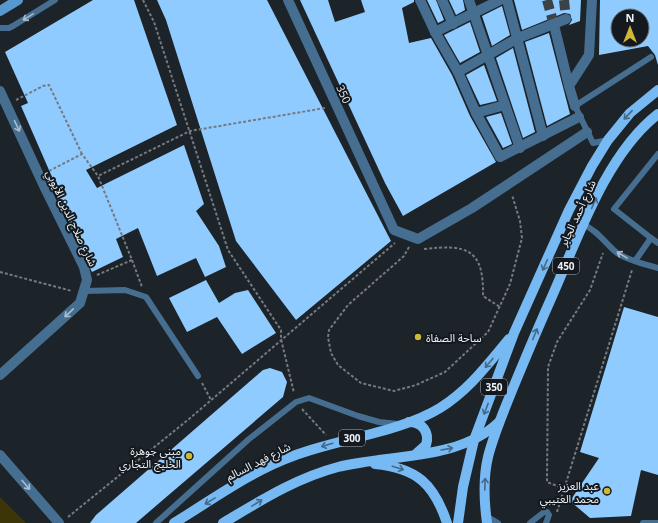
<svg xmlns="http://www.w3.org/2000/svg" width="658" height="523" viewBox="0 0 658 523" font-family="'Open Sans','Noto Sans Arabic',sans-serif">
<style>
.green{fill:#3c3508}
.building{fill:#8fcbfe;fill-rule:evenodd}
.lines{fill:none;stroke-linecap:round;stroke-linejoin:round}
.street-tunnel{stroke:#3b4248;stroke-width:10;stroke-dasharray:10 5;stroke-linecap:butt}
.path{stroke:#747a80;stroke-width:2;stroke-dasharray:3 2;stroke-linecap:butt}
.lane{stroke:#466e90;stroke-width:6}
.street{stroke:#466e90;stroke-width:10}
.secondary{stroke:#5799cf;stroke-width:10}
.primary{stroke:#77b9f2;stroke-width:10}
.oneway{stroke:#aabdcd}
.oneway2{stroke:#456988}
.poi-dot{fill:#cfb837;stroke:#13191f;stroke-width:1.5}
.labels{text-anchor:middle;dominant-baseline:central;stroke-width:4;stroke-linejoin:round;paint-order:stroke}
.shield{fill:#13191f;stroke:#abb0b5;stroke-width:1}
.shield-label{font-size:10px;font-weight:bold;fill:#ecf1f5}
.street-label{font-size:11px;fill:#ecf1f5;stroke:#13191f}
.poi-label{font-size:11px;fill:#ecf1f5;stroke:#13191f;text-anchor:end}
</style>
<rect width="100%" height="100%" fill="#1c2329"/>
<polygon class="green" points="0,497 26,523 0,523"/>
<g class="building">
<polygon points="93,0 134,0 177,125 86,170 97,188 184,145 204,204 196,211 219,246 226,267 205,277 196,258 157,276 138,228 116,239 123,257 92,272 48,179 52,177 21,106 28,103 5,52"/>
<polygon points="157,0 267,0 391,241 296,320 236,241 166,20"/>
<polygon points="300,0 328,0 335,22 365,12 361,0 414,0 414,2 402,8 409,43 431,38 452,75 470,116 496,162 403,216 385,183"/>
<polygon points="427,0 436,0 444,20 438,23"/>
<polygon points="449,0 463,0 465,10 456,15"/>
<polygon points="514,0 581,0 580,21 561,28 569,25 572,20 570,14 564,13 522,30"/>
<path d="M600,0H658V65L655,55L648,46L599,55ZM618,16H642V40H618Z"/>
<polygon points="502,6 510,35 492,46 482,16"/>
<polygon points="470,22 480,52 460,63 444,35"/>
<polygon points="549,33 570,114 547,126 525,42"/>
<polygon points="513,48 535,132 523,138 496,58"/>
<polygon points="484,65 497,101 480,105 466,75"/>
<polygon points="501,113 512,144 503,148 486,117"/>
<polygon points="206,280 219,303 235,293 248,290 276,333 242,354 217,317 187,332 169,298"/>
<polygon points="624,307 658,317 658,475 641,470 631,516 590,518 570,501 599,458 580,452"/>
<polygon points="270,368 282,372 287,382 283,397 136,523 90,523 96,515 263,370"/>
</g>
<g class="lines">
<g class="street-tunnel">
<polyline points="547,0 554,25"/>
<polyline points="564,0 566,19"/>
</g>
<g class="path">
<polyline points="143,0 154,22 228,250 281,330 281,339 294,393"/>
<polyline points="16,100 43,86 49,85 82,154"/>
<polyline points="49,171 82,154 98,176"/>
<polyline points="409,247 404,256 348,305 329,330 328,337 331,353 338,365 361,383 394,391 416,385 445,372 488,332 510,284 522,238 520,221 512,195"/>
<path d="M424,249C467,244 484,249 483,296L500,307"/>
<polyline points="132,260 142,287"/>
<polyline points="0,272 72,291"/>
<polyline points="97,275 132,260 98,176 190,131 325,108"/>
<polyline points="202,383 211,400"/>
<polyline points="302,409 326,435"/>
<polyline points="565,489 547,482 548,367 557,342 590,290 603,253"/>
<polyline points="557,512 632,270"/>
<polyline points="68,517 189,419 395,243"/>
</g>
<g class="lane">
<polyline points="0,28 9,28 13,26 55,0"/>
<polyline points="608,140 593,143 575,106 651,57"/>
<path d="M584,225C597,230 606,244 617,253C629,261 644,264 658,268"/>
<polyline points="651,238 658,243"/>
<polyline points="635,261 651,238 614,209 658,154"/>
<polyline points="85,291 125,290 146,297 198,376"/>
<polyline points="486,516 498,523"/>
<polyline points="156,523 249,439 296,402 309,398 358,416 379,422 398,424"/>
<polyline points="530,523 544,512 547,512 549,515 546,523"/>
<polyline points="643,523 658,523"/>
</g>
<g class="street">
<polyline points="288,0 394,230 418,239 472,208 587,132"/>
<polyline points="420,0 435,32 458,72 476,113 500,157 579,117"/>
<polyline points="442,0 453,24"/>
<polyline points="469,0 520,148"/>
<polyline points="507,0 543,136"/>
<polyline points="554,25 569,86"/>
<polyline points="435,32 500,0"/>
<polyline points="458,72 518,38 566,19"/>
<polyline points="0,91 44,186 84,267 87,280 80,303 0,375"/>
<polyline points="575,106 569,86 589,55 592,0"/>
<polyline points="476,113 505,105"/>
<polyline points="0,455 59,523"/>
</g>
<polyline class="secondary" points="0,11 18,0"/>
<g class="primary">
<path d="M409,422C422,422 430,432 426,445L417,453"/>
<path d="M375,464C417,468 434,484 447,523"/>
<path d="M174,523C212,500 251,471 293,456C338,439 401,432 440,408C469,390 488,364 509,339"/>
<path d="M223,523C260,501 296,478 338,467C390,454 458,461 499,422"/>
<polyline points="458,523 463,487 474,440 514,333 569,210 592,166 608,140 630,113 658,90"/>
<path d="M487,523C484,501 483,478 488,457C494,433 504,411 513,388C525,359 537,330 550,301C577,241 605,155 658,114"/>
</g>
</g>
<defs><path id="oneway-shaft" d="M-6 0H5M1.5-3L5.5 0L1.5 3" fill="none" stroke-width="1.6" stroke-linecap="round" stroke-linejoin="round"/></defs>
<g class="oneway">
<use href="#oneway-shaft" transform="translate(28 17) rotate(148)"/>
<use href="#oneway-shaft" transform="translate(17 126) rotate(65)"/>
<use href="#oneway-shaft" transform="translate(622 255) rotate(-149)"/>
<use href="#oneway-shaft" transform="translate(69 313) rotate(137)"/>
<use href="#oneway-shaft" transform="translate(26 485) rotate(49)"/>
</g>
<g class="oneway2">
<use href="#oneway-shaft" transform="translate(628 115) rotate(133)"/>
<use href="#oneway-shaft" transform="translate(594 203) rotate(-66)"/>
<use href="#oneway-shaft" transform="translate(545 265) rotate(114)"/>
<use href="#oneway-shaft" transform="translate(535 334) rotate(-68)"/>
<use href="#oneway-shaft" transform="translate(489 363) rotate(130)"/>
<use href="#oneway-shaft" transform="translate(486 409) rotate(111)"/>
<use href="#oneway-shaft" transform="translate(327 445) rotate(164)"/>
<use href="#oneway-shaft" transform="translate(447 449) rotate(-10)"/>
<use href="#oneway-shaft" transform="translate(398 468) rotate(18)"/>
<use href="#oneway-shaft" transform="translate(485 484) rotate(-88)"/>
<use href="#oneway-shaft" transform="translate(210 501) rotate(149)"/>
<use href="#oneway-shaft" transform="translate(257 503) rotate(-31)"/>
</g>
<g class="poi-dot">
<circle cx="418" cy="337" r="4"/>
<circle cx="189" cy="456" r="4"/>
<circle cx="607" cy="491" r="4"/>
</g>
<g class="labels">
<g class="shield">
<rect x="553" y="258" width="26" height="16" rx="3"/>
<rect x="481" y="379" width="26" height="16" rx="3"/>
<rect x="339" y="430" width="26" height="16" rx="3"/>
</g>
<g class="shield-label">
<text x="566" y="266">450</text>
<text x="494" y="387">350</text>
<text x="352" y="438">300</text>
</g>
<g class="street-label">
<text transform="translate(344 94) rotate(65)">350</text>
<text transform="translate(577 213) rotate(-65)">شارع أحمد الجابر</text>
<text transform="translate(72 218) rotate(65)">شارع صلاح الدين الأيوبي</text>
<text transform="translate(258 461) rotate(-27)">شارع فهد السالم</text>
</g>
<g class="poi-label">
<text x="426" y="337" text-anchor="start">ساحة الصفاة</text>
<text x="181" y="450">مبنى جوهرة<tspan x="181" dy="13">الخليج التجاري</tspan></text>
<text x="599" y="485">عبد العزيز<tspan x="599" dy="13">محمد العتيبي</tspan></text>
</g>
</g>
<g transform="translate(630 28)"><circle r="19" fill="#13191f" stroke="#6a6f75"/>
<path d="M0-3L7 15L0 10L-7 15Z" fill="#cfb837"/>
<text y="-6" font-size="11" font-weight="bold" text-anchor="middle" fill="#ecf1f5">N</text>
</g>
</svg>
